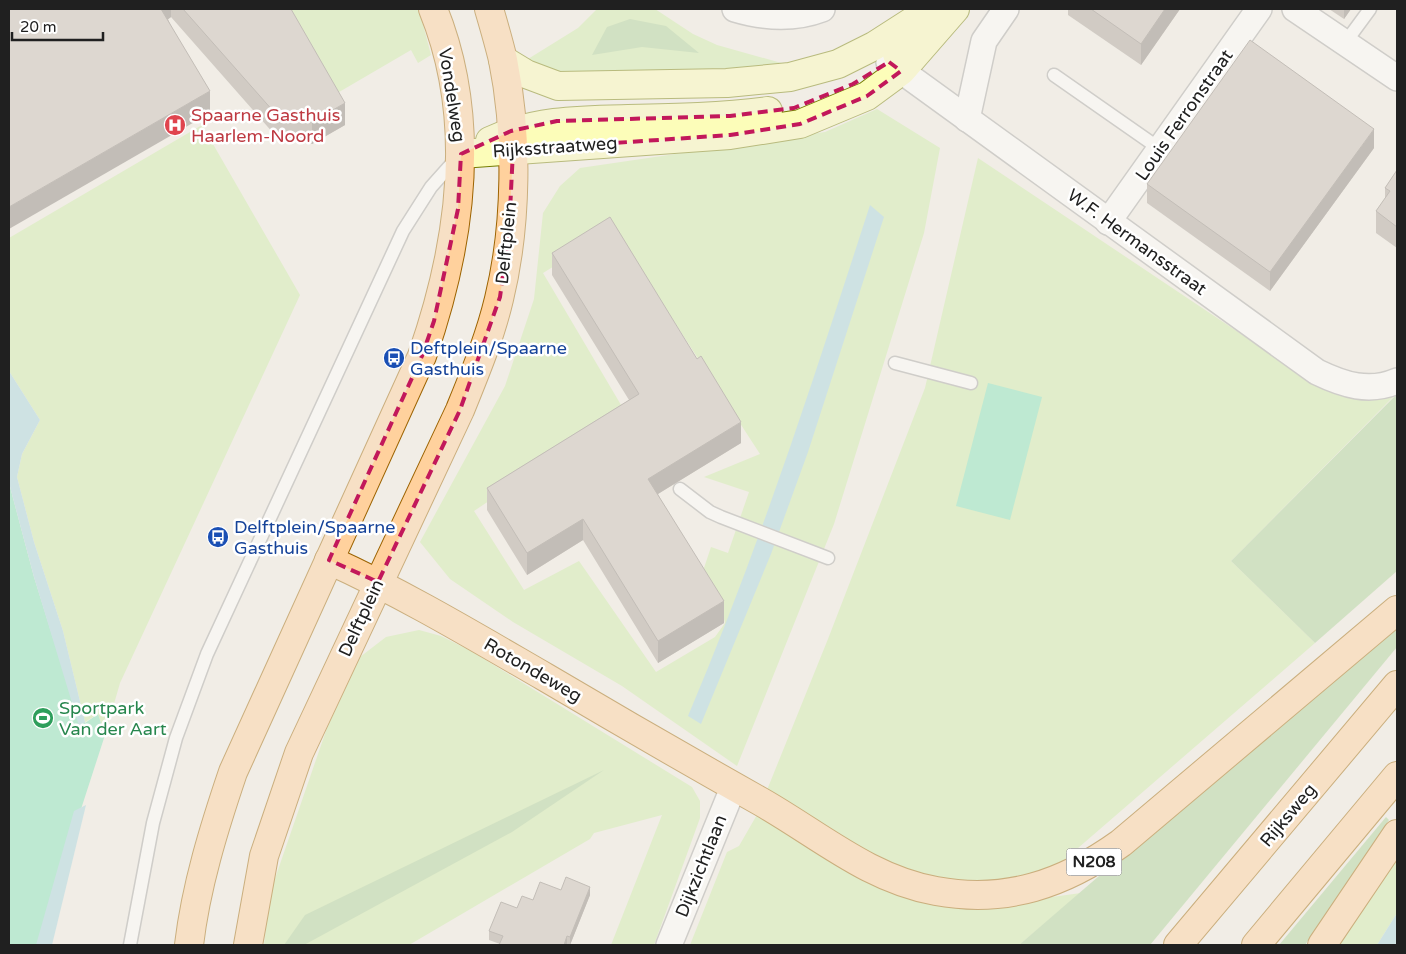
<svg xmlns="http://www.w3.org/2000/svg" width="1406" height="954" viewBox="0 0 1406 954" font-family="'Varela Round',sans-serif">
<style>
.grass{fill:#ceedaa;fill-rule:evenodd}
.forest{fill:#acd299}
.pitch{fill:#81e4ba}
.water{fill:#a5d5e1}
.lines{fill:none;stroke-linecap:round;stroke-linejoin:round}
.service-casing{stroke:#a7a7a7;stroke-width:15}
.minor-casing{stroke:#a7a7a7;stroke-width:28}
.secondary-casing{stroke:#757e00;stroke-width:30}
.primary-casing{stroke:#9c6300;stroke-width:30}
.service{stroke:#fff;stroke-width:12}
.minor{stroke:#fff;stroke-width:25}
.secondary{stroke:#fcfdb9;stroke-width:28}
.primary{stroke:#ffd19d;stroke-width:28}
.wall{fill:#aaa29c}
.shaded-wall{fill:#8b847f}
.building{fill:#c6bcb5;stroke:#8b847f}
.marked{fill:none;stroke:#c2185b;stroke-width:4;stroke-dasharray:10 6;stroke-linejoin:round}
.labels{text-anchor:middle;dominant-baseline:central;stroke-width:5;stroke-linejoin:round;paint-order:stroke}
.shield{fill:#fff;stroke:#636363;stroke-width:1}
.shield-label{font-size:16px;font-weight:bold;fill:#202020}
.street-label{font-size:18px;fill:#202020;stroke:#fff}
.health-label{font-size:18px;fill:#be3a42;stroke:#fff;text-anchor:start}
.transit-label{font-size:18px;fill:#164399;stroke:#fff;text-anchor:start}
.leisure-label{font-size:18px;fill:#27864d;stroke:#fff;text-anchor:start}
</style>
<rect width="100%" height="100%" fill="#f1ede6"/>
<g class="grass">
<polygon points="281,9 419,9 431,55 418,63 411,50 334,95"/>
<polygon points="597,9 655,9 693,34 717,45 792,66 560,74 542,69 528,59 578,28"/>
<path d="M877,109L940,148L924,233L834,524L737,766L622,686L513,622L450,579L420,542L505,386L534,299L543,213L560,186L580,168L825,132ZM614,229L760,454L704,477L749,492L728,553L711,547L701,577L722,611L725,623L715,637L656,672L579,561L524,590L474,511L624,410L543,273Z"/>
<polygon points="202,125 300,295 120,683 105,735 98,714 85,722 63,631 34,542 17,477 22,454 40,420 9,371 9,238"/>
<polygon points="978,158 1253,342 1312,378 1396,394 1231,561 1315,643 1048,874 987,886 905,872 829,836 767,790 828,639 925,388"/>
<polygon points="419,630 441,636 471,651 692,787 700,801 700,818 654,945 611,945 662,815 594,833 590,839 409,945 264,945 270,893 327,728 360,657 386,637"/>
<polygon points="758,813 839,863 1016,902 1081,893 1019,945 690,945 727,852 739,846"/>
<polygon points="1397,840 1397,913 1377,945 1327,945"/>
</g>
<g class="forest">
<polygon points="630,19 666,26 699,53 642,47 592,55 607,27"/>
<polygon points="1397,394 1397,571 1315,643 1231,561"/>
<polygon points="1397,619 1397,647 1150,945 1019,945"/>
<polygon points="604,770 512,832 304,945 284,945 305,915"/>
<polygon points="1386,817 1389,820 1305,945 1279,945"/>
</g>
<g class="pitch">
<polygon points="988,383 1042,397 1010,520 956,506"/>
<polygon points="9,483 34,577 53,638 85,723 98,714 105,735 37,945 9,945"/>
</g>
<g class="water">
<path d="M870,205L884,217L808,452L771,554L701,724L688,716C759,549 814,378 870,205Z"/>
<polygon points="9,371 40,420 22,454 17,477 34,542 63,631 85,722 79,726 34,577 9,483"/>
<polygon points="86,805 52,945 36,945 74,811"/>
<polygon points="1397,913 1397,945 1377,945"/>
</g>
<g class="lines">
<g class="service-casing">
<g id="service">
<polyline points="1345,43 1370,9"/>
<polyline points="1054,75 1160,149"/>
<polyline points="895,363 971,383"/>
<polyline points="680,489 710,512 721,517 828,558"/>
<polyline points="130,945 153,823 176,738 207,654 403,231 431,187 456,159"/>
</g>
</g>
<g class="minor-casing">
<g id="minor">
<path d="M735,9C765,18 793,20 822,9"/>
<polyline points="1295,9 1397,78"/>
<path d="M889,62L1317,372C1344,385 1369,393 1397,381"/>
<polyline points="967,119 984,41 1006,9"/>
<polyline points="1108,222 1259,9"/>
<polyline points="669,945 733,788"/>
</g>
</g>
<g class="secondary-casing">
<g id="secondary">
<polyline points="897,54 911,39 919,17 925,9"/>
<polyline points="503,60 526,74 558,86 727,83 790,77 838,64 874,46 916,19"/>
<path d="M490,141C534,120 580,120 628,119C675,118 722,117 768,111"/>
<polyline points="461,154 730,135 800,124 867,96 901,71 955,9"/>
</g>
</g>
<g class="primary-casing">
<g id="primary">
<path d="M329,560C404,594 474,636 545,677C616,719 687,760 758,800C817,833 868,879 936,891C1006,904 1064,884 1121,843L1397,610"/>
<path d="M189,945C196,886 214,828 233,772L422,356C461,244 479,122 433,9"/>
<path d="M248,945L264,856L299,753L460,410C475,373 490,337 499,299C517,225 518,134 503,60C499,43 494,26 489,9"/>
<polyline points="1178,945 1397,685"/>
<polyline points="1256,945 1397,776"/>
<polyline points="1322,945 1397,834"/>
</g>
</g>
<use href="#service" class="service"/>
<use href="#minor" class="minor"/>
<use href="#secondary" class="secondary"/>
<use href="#primary" class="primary"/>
</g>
<g class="wall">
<polygon points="9,9 291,9 345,125 312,144 283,139 274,134 171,17 168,19 210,113"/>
<polygon points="1068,9 1180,9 1141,65 1068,15"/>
<polygon points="1329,9 1351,9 1344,19"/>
<polygon points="1374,148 1270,291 1147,203 1147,184"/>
<polygon points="1397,170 1397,248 1376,233 1376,211 1385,199 1385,188"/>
<polygon points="552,253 741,443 658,494 724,623 658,663 583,540 527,575 487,510 487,488 629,400 552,275"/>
<polygon points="561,890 590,895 570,945 567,944 500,944 489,940 489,931 517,908 533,900"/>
</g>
<g class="shaded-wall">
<polygon points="159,9 171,9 171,17 159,26"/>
<polygon points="1165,9 1180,9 1141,65 1141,44"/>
<polygon points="1344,9 1351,9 1344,19"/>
<polygon points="210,91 210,113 9,229 9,207"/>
<polygon points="345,103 345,125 312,144 312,122"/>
<polygon points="1374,129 1374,148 1270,291 1270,272"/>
<polygon points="741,422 741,443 648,500 648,479"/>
<polygon points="583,519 583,540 527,575 527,553"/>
<polygon points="724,601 724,623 658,663 658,641"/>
<polygon points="590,887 590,895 570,945 570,937"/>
<polygon points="567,936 567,944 566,945 564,945"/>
</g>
<g class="building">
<polygon points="9,9 161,9 210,91 9,207"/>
<polygon points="183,9 291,9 345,103 312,122 283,118 274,112"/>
<polygon points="1091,9 1165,9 1141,44"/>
<polygon points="1250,40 1374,129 1270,272 1147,184"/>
<polygon points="1397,170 1397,227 1376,211 1390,191 1385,188"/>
<polygon points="610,217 697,359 701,356 741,422 648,479 724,601 658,641 583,519 527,553 487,488 639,394 552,253"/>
<polygon points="566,877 590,887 570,937 567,936 564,945 499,945 503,936 489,931 501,902 517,908 522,896 533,900 540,882 561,890"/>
</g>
<path d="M0 0H1406V954H0ZM889,62L901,71L867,96L800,124L730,135L513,150L509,232L500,297L460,410L378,582L329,560L422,356L434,321L458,209L461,154L511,131L557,121L730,116L794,108L853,84Z" fill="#f1ede6" fill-opacity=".55" fill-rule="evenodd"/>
<path class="marked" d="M889,62L901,71L867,96L800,124L730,135L513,150L509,232L500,297L460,410L378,582L329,560L422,356L434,321L458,209L461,154L511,131L557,121L730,116L794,108L853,84Z"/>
<defs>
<g id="hospital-disc" transform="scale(1.125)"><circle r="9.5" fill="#e0444e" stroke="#fff"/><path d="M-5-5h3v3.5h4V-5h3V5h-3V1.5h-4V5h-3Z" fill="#fff"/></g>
<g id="bus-disc" transform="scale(1.125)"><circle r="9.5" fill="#1a4fb4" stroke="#fff"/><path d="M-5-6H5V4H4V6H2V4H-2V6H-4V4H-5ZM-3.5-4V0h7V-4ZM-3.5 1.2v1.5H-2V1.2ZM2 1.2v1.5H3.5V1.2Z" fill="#fff"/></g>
<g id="stadium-disc" transform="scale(1.125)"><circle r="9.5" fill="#2e9e5b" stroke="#fff"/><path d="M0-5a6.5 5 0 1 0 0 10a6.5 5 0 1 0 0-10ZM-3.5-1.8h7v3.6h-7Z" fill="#fff"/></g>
</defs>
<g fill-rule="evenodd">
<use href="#hospital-disc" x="175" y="125"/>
<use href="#bus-disc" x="394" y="358"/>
<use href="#bus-disc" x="218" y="537"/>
<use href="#stadium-disc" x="43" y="718"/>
</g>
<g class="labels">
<rect class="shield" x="1066.5" y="848.5" width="55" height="27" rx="4"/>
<g class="shield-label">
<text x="1094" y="862">N208</text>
</g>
<g class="street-label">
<text transform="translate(452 95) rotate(81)">Vondelweg</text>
<text transform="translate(1184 115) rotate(-55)">Louis Ferronstraat</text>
<text transform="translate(555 147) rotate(-4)">Rijksstraatweg</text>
<text transform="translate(1137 242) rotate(36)">W.F. Hermansstraat</text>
<text transform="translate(506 243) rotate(-84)">Delftplein</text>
<text transform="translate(361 618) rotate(-65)">Delftplein</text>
<text transform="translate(533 670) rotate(30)">Rotondeweg</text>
<text transform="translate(1288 815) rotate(-50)">Rijksweg</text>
<text transform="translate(701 866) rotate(-68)">Dijkzichtlaan</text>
</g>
<g class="health-label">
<text x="191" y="115">Spaarne Gasthuis<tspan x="191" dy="21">Haarlem-Noord</tspan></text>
</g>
<g class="transit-label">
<text x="410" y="348">Deftplein/Spaarne<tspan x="410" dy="21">Gasthuis</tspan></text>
<text x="234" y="527">Delftplein/Spaarne<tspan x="234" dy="21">Gasthuis</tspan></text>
</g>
<g class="leisure-label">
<text x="59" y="708">Sportpark<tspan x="59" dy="21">Van der Aart</tspan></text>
</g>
</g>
<rect width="1406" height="954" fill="none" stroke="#202020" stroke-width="20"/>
<path d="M12 32v8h91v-8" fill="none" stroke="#202020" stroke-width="2.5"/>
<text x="20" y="32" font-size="15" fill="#202020" stroke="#ffffff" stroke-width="4" paint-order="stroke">20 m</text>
</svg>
